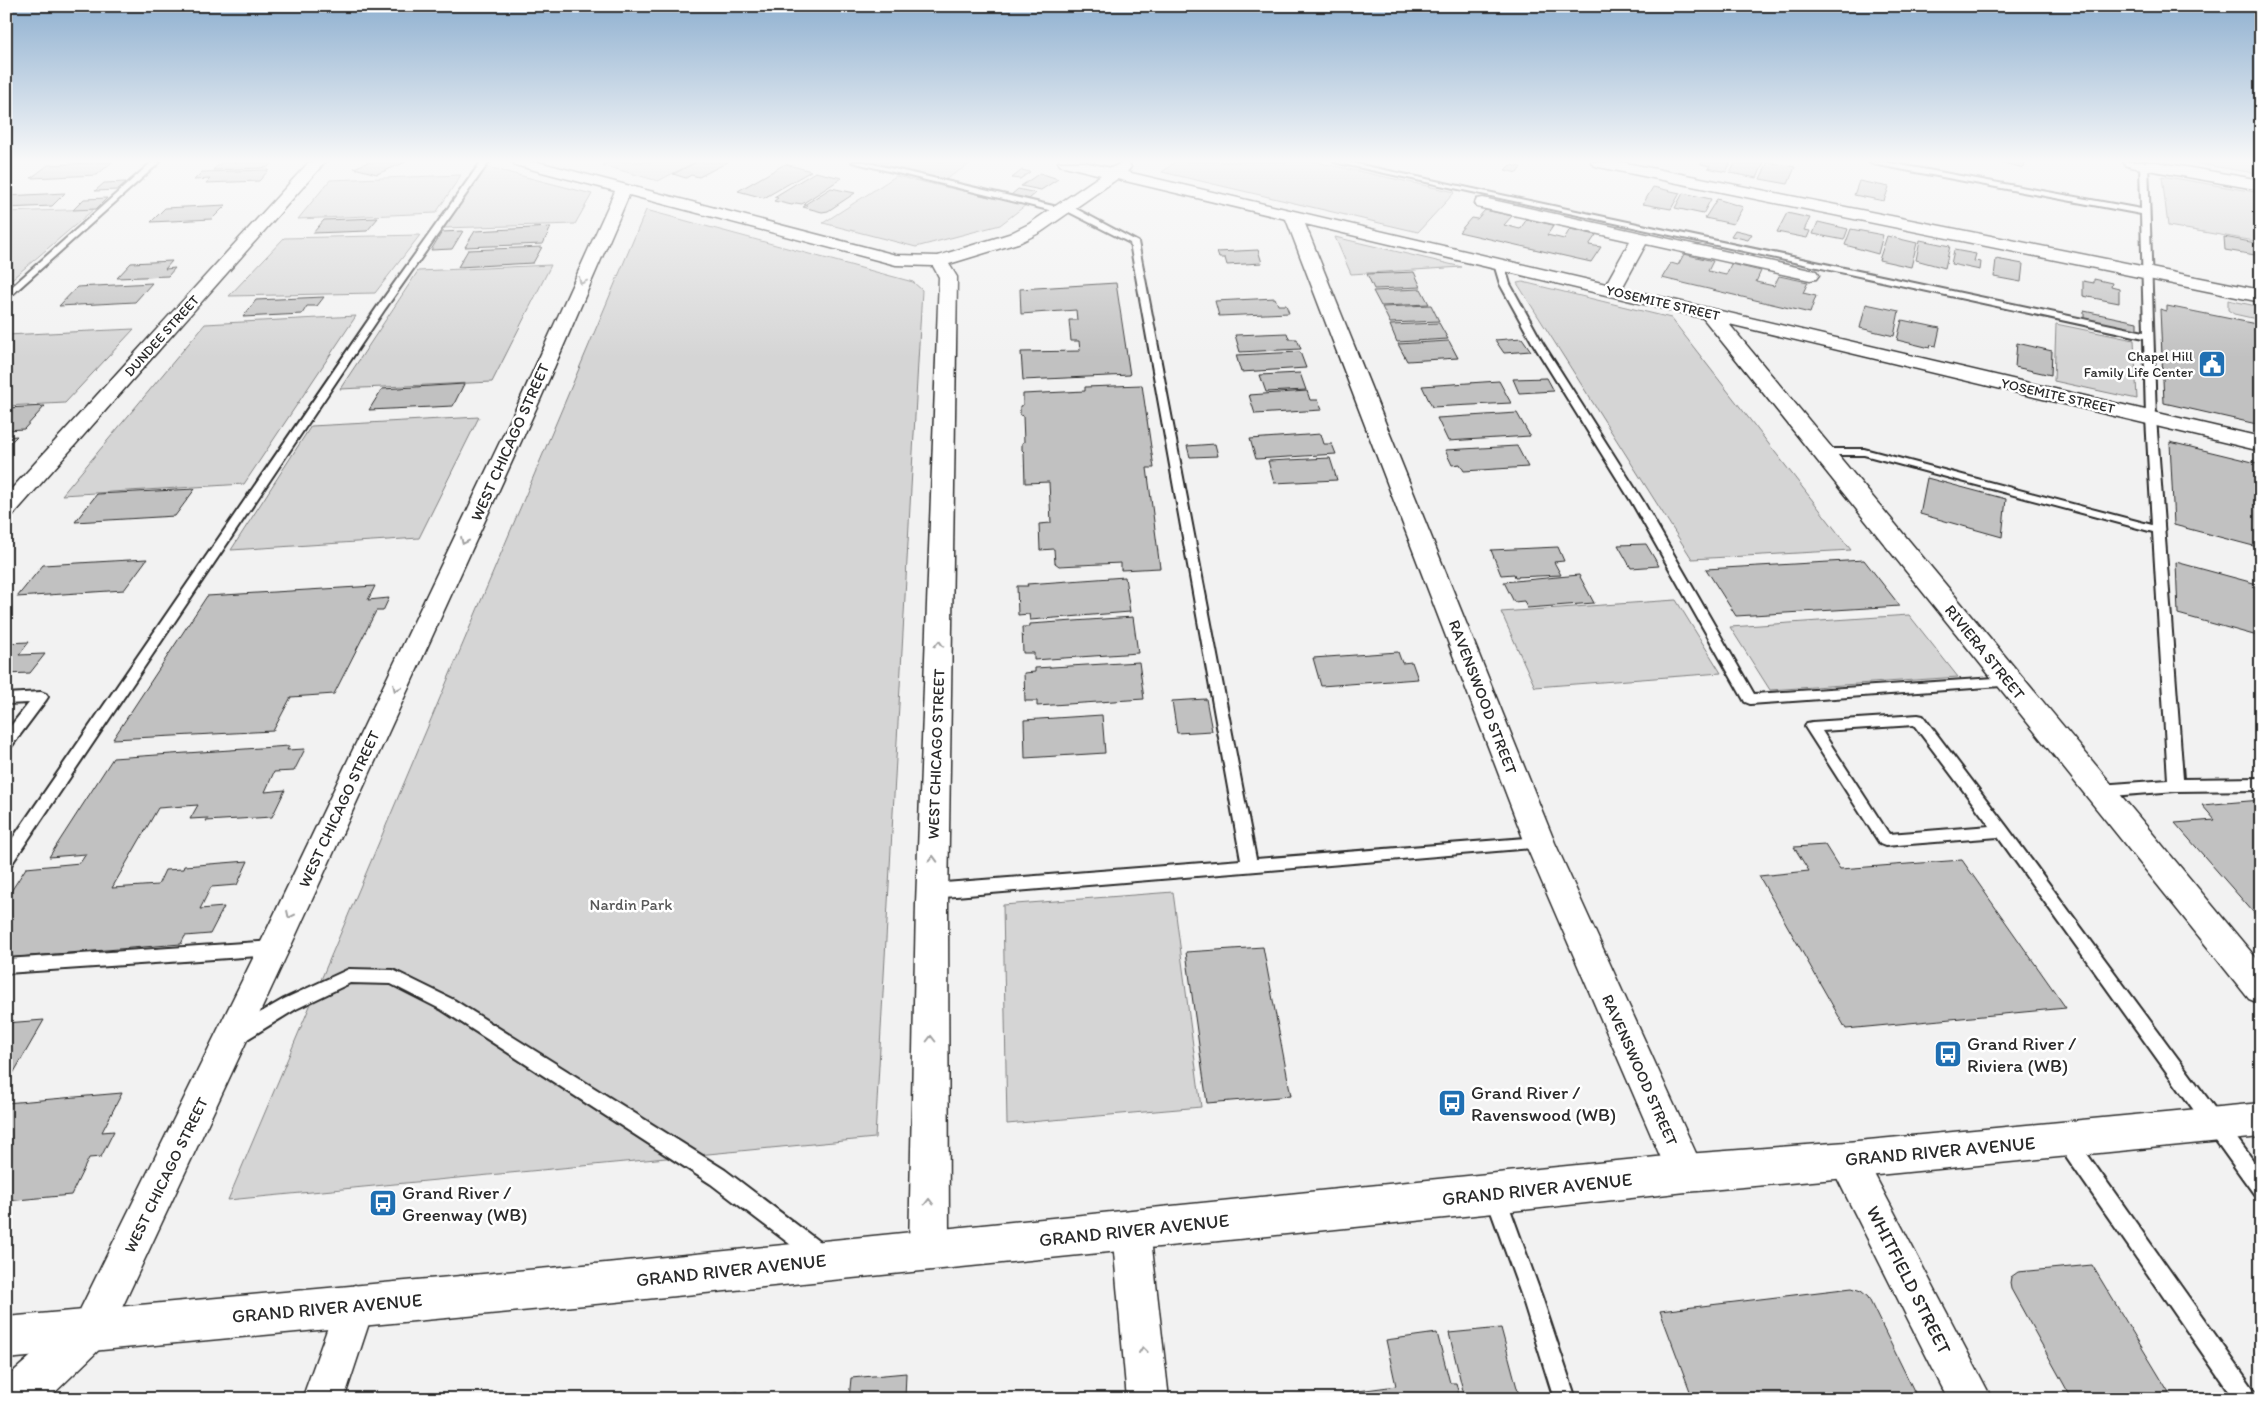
<svg xmlns="http://www.w3.org/2000/svg" width="2267" height="1405" viewBox="0 0 2267 1405" font-family="Itim,sans-serif">
<style>
.green{fill:#d5d5d5;stroke:#808080}
.building{fill:#c1c1c1;stroke:#2b2b2b}
.lines{fill:none;stroke-linecap:round;stroke-linejoin:round}
.lane-casing{stroke:#2b2b2b;stroke-width:4}
.street-casing{stroke:#2b2b2b;stroke-width:3}
.primary-casing{stroke:#2b2b2b;stroke-width:3}
.lane{fill:#fff;fill-rule:evenodd}
.street{fill:#fff;fill-rule:evenodd}
.primary{fill:#fff;fill-rule:evenodd}
.oneway{stroke:#a0a0a0}
.labels{text-anchor:middle;dominant-baseline:central;stroke-width:5;stroke-linejoin:round;paint-order:stroke}
.far-street-label{font-size:14px;fill:#2b2b2b;stroke:#fff}
.far-poi-label{font-size:14px;fill:#2b2b2b;stroke:#fff;text-anchor:end}
.street-label{font-size:16px;fill:#2b2b2b;stroke:#fff}
.park-label{font-size:16px;fill:#565656;stroke:#fff}
.near-poi-label{font-size:19px;fill:#2b2b2b;stroke:#fff;text-anchor:start}
.near-street-label{font-size:19px;fill:#2b2b2b;stroke:#fff}
</style>
<rect width="100%" height="100%" fill="#f2f2f2"/>
<filter id="ink" filterUnits="userSpaceOnUse"><feTurbulence type="fractalNoise" baseFrequency=".02" numOctaves="2"/><feDisplacementMap in="SourceGraphic" scale="10" xChannelSelector="R" yChannelSelector="G"/><feConvolveMatrix kernelMatrix="1 2 1 2 8 2 1 2 1" color-interpolation-filters="sRGB"/></filter>
<g filter="url(#ink)">
<g class="green">
<polygon points="610,162 695,162 658,181 602,165"/>
<polygon points="868,162 973,162 943,181"/>
<polygon points="1175,162 1316,162 1455,192 1418,232 1162,172"/>
<polygon points="2187,162 2261,162 2261,174"/>
<polygon points="487,167 592,194 575,224 443,228"/>
<polygon points="461,175 436,213 298,219 330,180"/>
<polygon points="896,176 1026,205 1000,225 916,247 823,223"/>
<polygon points="2162,176 2261,193 2261,242 2168,226"/>
<polygon points="94,209 6,284 6,212"/>
<polygon points="646,210 913,282 922,290 875,1138 228,1200"/>
<polygon points="420,235 375,293 229,296 284,238"/>
<polygon points="1335,237 1462,267 1351,274"/>
<polygon points="551,265 492,382 340,389 418,271"/>
<polygon points="1523,282 1671,318 1851,550 1692,559 1517,283"/>
<polygon points="2228,300 2261,307 2261,320 2234,314 2228,310"/>
<polygon points="356,316 244,484 62,495 205,324"/>
<polygon points="2056,324 2134,340 2137,399 2054,381"/>
<polygon points="134,329 65,403 6,406 6,335"/>
<polygon points="479,417 419,538 231,550 311,426"/>
<polygon points="1676,600 1721,673 1535,687 1501,612"/>
<polygon points="1909,615 1958,677 1770,690 1730,627"/>
<polygon points="1173,892 1201,1107 1007,1124 1003,905"/>
</g>
<g class="building">
<polygon points="112,162 97,175 31,178 48,165"/>
<polygon points="222,162 273,162 268,167 262,168 213,170"/>
<polygon points="368,162 406,162 377,174 354,168"/>
<polygon points="697,162 728,162 699,177 691,175 686,178 673,174"/>
<polygon points="1702,162 1731,162 1726,172 1708,168 1710,166 1701,164"/>
<polygon points="1736,162 1764,162 1757,178 1730,173"/>
<polygon points="1768,162 1795,167 1788,184 1760,179"/>
<polygon points="1999,162 2025,162 2024,168"/>
<polygon points="785,164 811,171 764,198 738,191"/>
<polygon points="1510,165 1521,167 1517,173 1505,170"/>
<polygon points="269,170 259,181 206,183 210,179 194,180 202,172"/>
<polygon points="1022,170 1030,172 1020,179 1012,178"/>
<polygon points="815,172 842,178 802,204 796,203 792,205 774,201 778,198 774,197"/>
<polygon points="1040,173 1058,179 1041,190 1021,186"/>
<polygon points="1859,181 1889,187 1884,201 1854,195"/>
<polygon points="126,182 117,190 95,191 104,183"/>
<polygon points="1653,187 1680,193 1671,209 1643,204"/>
<polygon points="831,188 855,193 828,211 822,212 803,207 807,205 804,205"/>
<polygon points="1018,189 1036,193 1029,199 1011,195"/>
<polygon points="65,193 52,206 6,208 6,196"/>
<polygon points="1683,193 1711,199 1703,214 1675,208"/>
<polygon points="107,198 96,209 73,210 84,199"/>
<polygon points="1717,199 1743,207 1733,224 1705,218"/>
<polygon points="226,205 212,219 151,222 165,208"/>
<polygon points="1485,210 1512,216 1504,225 1520,229 1527,219 1554,225 1547,235 1564,239 1570,229 1596,235 1589,245 1601,247 1591,262 1459,232 1471,218 1477,219"/>
<polygon points="1787,213 1810,218 1804,230 1810,231 1807,238 1777,232"/>
<polygon points="378,218 367,231 313,233 324,220"/>
<polygon points="1818,222 1848,229 1844,240 1813,234"/>
<polygon points="551,227 543,244 465,247 475,231"/>
<polygon points="1851,229 1883,235 1878,254 1845,245"/>
<polygon points="1735,230 1752,234 1748,240 1731,236"/>
<polygon points="463,231 452,249 431,250 442,232"/>
<polygon points="1887,236 1917,243 1911,267 1879,260"/>
<polygon points="2224,237 2261,244 2261,256 2225,250"/>
<polygon points="1920,240 1950,246 1945,268 1916,260"/>
<polygon points="542,247 533,263 458,267 468,250"/>
<polygon points="1258,250 1262,263 1227,265 1225,258 1219,258 1217,252"/>
<polygon points="1954,250 1976,254 1974,261 1981,262 1980,270 1951,264"/>
<polygon points="1684,254 1713,261 1708,271 1726,275 1731,264 1761,271 1756,282 1774,286 1779,276 1808,282 1803,293 1816,296 1810,313 1662,278 1671,263 1678,265"/>
<polygon points="1996,259 2023,264 2021,282 1994,277"/>
<polygon points="172,261 165,269 175,268 168,276 117,278 131,263"/>
<polygon points="1414,272 1421,287 1374,289 1367,274"/>
<polygon points="2094,279 2112,283 2111,287 2119,289 2119,303 2083,296 2083,281 2094,283"/>
<polygon points="152,283 135,302 59,306 77,287"/>
<polygon points="1116,283 1130,375 1023,380 1021,352 1080,351 1079,341 1071,341 1069,320 1077,320 1076,310 1021,314 1020,289"/>
<polygon points="1421,289 1429,304 1381,306 1373,291"/>
<polygon points="324,297 317,306 307,306 302,314 243,317 256,300"/>
<polygon points="1275,298 1278,305 1286,305 1289,313 1219,316 1215,301"/>
<polygon points="1866,304 1899,311 1894,336 1860,328"/>
<polygon points="1431,305 1439,321 1390,323 1382,307"/>
<polygon points="2167,306 2261,325 2261,425 2164,403 2160,309 2167,311"/>
<polygon points="2084,311 2137,322 2137,332 2084,320"/>
<polygon points="1902,320 1940,328 1936,346 1931,345 1930,348 1897,340"/>
<polygon points="1439,323 1448,339 1397,342 1390,325"/>
<polygon points="1287,333 1289,339 1297,339 1301,349 1240,352 1235,335"/>
<polygon points="1522,338 1531,351 1504,353 1495,340"/>
<polygon points="1449,341 1458,358 1407,361 1398,344"/>
<polygon points="2017,343 2052,351 2051,375 2015,367"/>
<polygon points="1300,352 1306,368 1241,372 1236,355"/>
<polygon points="1300,373 1306,390 1266,392 1260,375"/>
<polygon points="1547,378 1554,391 1519,393 1513,379"/>
<polygon points="1499,381 1511,403 1432,407 1422,386"/>
<polygon points="464,384 453,406 369,410 382,389"/>
<polygon points="1142,385 1154,468 1147,468 1160,568 1121,570 1121,563 1059,566 1055,563 1054,549 1040,550 1039,524 1051,523 1049,482 1025,483 1024,452 1022,450 1022,443 1024,442 1023,416 1020,415 1020,406 1023,405 1023,394 1085,391 1085,387"/>
<polygon points="1307,391 1310,400 1318,400 1322,410 1255,414 1249,395"/>
<polygon points="45,406 24,429 6,430 6,408"/>
<polygon points="1517,413 1530,436 1448,441 1437,418"/>
<polygon points="1321,434 1324,444 1332,444 1336,454 1256,459 1250,439"/>
<polygon points="17,436 6,447 6,437"/>
<polygon points="2170,442 2261,464 2261,548 2174,525"/>
<polygon points="1215,444 1218,456 1190,457 1187,446"/>
<polygon points="1517,446 1528,467 1464,471 1460,464 1452,465 1445,450"/>
<polygon points="1330,458 1337,480 1274,483 1268,461"/>
<polygon points="1927,478 2006,499 2002,537 1920,514"/>
<polygon points="195,489 175,516 75,522 97,494"/>
<polygon points="1646,544 1659,566 1631,568 1618,545"/>
<polygon points="1558,547 1564,561 1554,562 1561,575 1515,577 1514,574 1501,575 1491,550"/>
<polygon points="147,559 124,590 17,597 43,565"/>
<polygon points="1864,560 1900,606 1736,616 1706,569"/>
<polygon points="2176,562 2261,585 2261,637 2178,614"/>
<polygon points="1579,575 1594,603 1527,608 1524,601 1514,602 1504,582"/>
<polygon points="1125,577 1130,612 1030,620 1029,614 1018,615 1017,586 1028,586 1027,584"/>
<polygon points="375,586 368,600 389,598 383,611 376,611 334,694 291,697 273,731 113,739 207,596"/>
<polygon points="1133,617 1138,653 1034,660 1034,653 1023,653 1022,627 1030,627 1030,624"/>
<polygon points="29,642 19,655 45,654 30,673 6,674 6,643"/>
<polygon points="1398,652 1402,663 1412,662 1418,679 1321,686 1313,658"/>
<polygon points="1139,662 1144,699 1037,706 1037,701 1025,701 1024,673 1035,672 1035,668"/>
<polygon points="1206,699 1212,731 1177,733 1172,701"/>
<polygon points="1102,715 1105,753 1025,758 1024,720"/>
<polygon points="289,746 287,750 305,749 294,771 274,772 265,792 285,790 272,817 206,821 208,818 190,819 198,805 158,808 112,888 158,885 165,870 183,869 184,866 248,861 237,885 211,887 200,909 224,907 210,934 185,936 181,944 6,958 6,899 26,868 80,863 86,854 49,857 113,758"/>
<polygon points="2261,800 2261,921 2175,823 2215,820 2202,805"/>
<polygon points="1825,845 1840,869 1962,860 2066,1008 1846,1029 1759,876 1809,871 1794,847"/>
<polygon points="1263,947 1291,1096 1207,1103 1186,952"/>
<polygon points="44,1020 6,1086 6,1023"/>
<polygon points="122,1093 102,1132 114,1131 101,1157 89,1158 71,1195 6,1201 6,1103"/>
<polygon points="2092,1265 2173,1399 2072,1399 2011,1289 2010,1283 2011,1277 2018,1272"/>
<polygon points="1852,1288 1861,1291 1868,1297 1918,1399 1693,1399 1660,1311"/>
<polygon points="1501,1328 1520,1399 1465,1399 1449,1333"/>
<polygon points="1437,1333 1450,1383 1456,1383 1460,1399 1344,1399 1343,1393 1396,1386 1386,1340"/>
<polygon points="906,1373 905,1399 849,1399 851,1378"/>
<polygon points="738,1392 737,1399 669,1399"/>
</g>
<g class="lines">
<g class="lane-casing">
<g id="lane">
<polygon points="152,162 160,162 6,300 6,292"/>
<polygon points="481,162 489,162 385,309 11,865 6,867 6,848 378,306"/>
<polygon points="852,162 864,162 1062,208 1063,205 1069,205 1138,242 1256,859 1540,837 1545,839 1548,843 1545,847 932,898 926,896 924,891 926,886 932,884 1241,860 1130,243 1065,210 1061,213"/>
<polygon points="1334,162 1347,162 2144,332 2141,214 1873,164 1869,162 1884,162 2141,209 2140,162 2148,162 2156,418 2183,779 2261,778 2261,790 2176,791 2099,797 2094,795 2092,791 2094,787 2099,785 2168,780 2153,532 1864,455 1822,455 1816,452 1822,449 1864,449 2152,525 2146,418 2144,338"/>
<polygon points="1499,261 1504,264 1510,284 1542,342 1643,501 1754,694 2010,677 2015,679 2017,682 2015,685 1750,704 1745,702 1631,501 1532,342 1500,284 1494,264"/>
<polygon points="41,692 46,694 48,697 46,700 11,747 6,748 6,732 29,703 6,704 6,694"/>
<path d="M1918,715L1923,716L2007,827L2261,1171V1196L2254,1194L1998,837L1885,846L1880,844L1805,727L1807,723L1812,722ZM1914,725L1990,826L1889,834L1822,731Z"/>
<polygon points="274,941 280,943 282,948 280,953 274,955 6,973 6,959"/>
<polygon points="349,969 393,970 454,1000 725,1170 826,1247 829,1254 826,1261 819,1264 812,1261 711,1184 442,1010 391,984 350,983 296,1009 244,1041 238,1043 232,1041 229,1035 232,1029 284,999"/>
<polygon points="2066,1131 2073,1134 2255,1391 2258,1399 2234,1399 2059,1146 2057,1140 2059,1134"/>
<polygon points="1495,1186 1502,1188 1505,1195 1542,1297 1576,1399 1554,1399 1522,1297 1485,1195 1488,1188"/>
</g>
</g>
<g class="street-casing">
<g id="street">
<polygon points="309,162 325,162 14,514 6,516 6,495"/>
<polygon points="513,162 538,162 896,255 938,256 1009,234 1029,224 1101,175 1060,165 1058,162 1084,162 1111,168 1123,162 1129,164 1131,167 1127,172 1606,284 1630,241 1477,207 1475,203 1477,199 1483,198 1810,270 1816,271 1819,275 1816,279 1810,280 1646,244 1622,288 2261,437 2261,451 1729,324 2261,964 2261,1004 2249,999 1703,318 1305,224 1555,843 1705,1173 1699,1186 1686,1192 1673,1186 1525,843 1286,219 1117,179 1041,232 1021,242 949,264 957,277 948,904 949,1250 943,1264 929,1270 915,1264 909,1250 916,904 939,277 933,266 896,265 629,195 540,400 290,948 105,1344 48,1399 6,1399 6,1378 77,1316 261,942 520,400 615,191 515,165"/>
<polygon points="1591,162 1621,162 2261,290 2261,302 1599,167 1593,165"/>
<polygon points="2123,162 2156,162 2261,180 2261,190 2131,167 2125,165"/>
<polygon points="1847,1142 1860,1147 1992,1399 1948,1399 1828,1160 1834,1147"/>
<polygon points="1131,1211 1145,1216 1150,1230 1169,1399 1127,1399 1112,1230 1117,1216"/>
<polygon points="355,1285 369,1291 375,1305 344,1399 302,1399 341,1291"/>
</g>
</g>
<g class="primary-casing">
<polygon id="primary" points="2261,1103 2261,1137 1847,1178 1686,1192 1494,1213 606,1303 6,1359 6,1317 606,1263 1686,1154 1847,1142"/>
</g>
<use href="#lane" class="lane"/>
<use href="#street" class="street"/>
<use href="#primary" class="primary"/>
</g>
<defs><path id="oneway-chevron" d="M-2-3.5L2.5 0L-2 3.5" fill="none" stroke-width="1.6" stroke-linecap="round" stroke-linejoin="round" transform="scale(1.25)"/></defs>
<g class="oneway">
<use href="#oneway-chevron" transform="translate(582 281) rotate(115)"/>
<use href="#oneway-chevron" transform="translate(464 541) rotate(115)"/>
<use href="#oneway-chevron" transform="translate(939 644) rotate(-88)"/>
<use href="#oneway-chevron" transform="translate(396 688) rotate(115)"/>
<use href="#oneway-chevron" transform="translate(933 859) rotate(-88)"/>
<use href="#oneway-chevron" transform="translate(290 915) rotate(115)"/>
<use href="#oneway-chevron" transform="translate(931 1039) rotate(-90)"/>
<use href="#oneway-chevron" transform="translate(929 1202) rotate(-90)"/>
<use href="#oneway-chevron" transform="translate(1143 1350) rotate(-97)"/>
</g>
</g>
<linearGradient id="sky" x2="0" y2="1"><stop stop-color="#8fb0d0"/><stop offset="0.45" stop-color="#f9f9f9"/><stop offset="1" stop-color="#f9f9f9" stop-opacity="0"/></linearGradient>
<rect width="2267" height="358" fill="url(#sky)"/>
<defs>
<g id="civic-square" transform="scale(1.4375)"><rect x="-9" y="-9" width="18" height="18" rx="4" fill="#1f6fb2" stroke="#fff"/><path d="M-.6-6.5H3V-4.5H.6V-3L4-1V1h2V6H-6V1h2V-1L-.6-3ZM-1.2 2.5V6h2.4V2.5Z" fill="#fff"/></g>
<g id="bus-square" transform="scale(1.4375)"><rect x="-9" y="-9" width="18" height="18" rx="4" fill="#1f6fb2" stroke="#fff"/><path d="M-5-6H5V4H4V6H2V4H-2V6H-4V4H-5ZM-3.5-4V0h7V-4ZM-3.5 1.2v1.5H-2V1.2ZM2 1.2v1.5H3.5V1.2Z" fill="#fff"/></g>
</defs>
<g fill-rule="evenodd">
<use href="#civic-square" x="2212" y="364"/>
<use href="#bus-square" x="1948" y="1054"/>
<use href="#bus-square" x="1452" y="1103"/>
<use href="#bus-square" x="383" y="1203"/>
</g>
<g class="labels">
<g class="far-street-label">
<text transform="translate(1663 303) rotate(13)">YOSEMITE STREET</text>
<text transform="translate(162 336) rotate(-48)">DUNDEE STREET</text>
<text transform="translate(2058 396) rotate(13)">YOSEMITE STREET</text>
</g>
<g class="far-poi-label">
<text x="2193" y="356">Chapel Hill<tspan x="2193" dy="16">Family Life Center</tspan></text>
</g>
<g class="street-label">
<text transform="translate(510 442) rotate(-66)">WEST CHICAGO STREET</text>
<text transform="translate(1985 652) rotate(51)">RIVIERA STREET</text>
<text transform="translate(1483 697) rotate(69)">RAVENSWOOD STREET</text>
<text transform="translate(936 754) rotate(-88)">WEST CHICAGO STREET</text>
<text transform="translate(339 809) rotate(-65)">WEST CHICAGO STREET</text>
<text transform="translate(1640 1070) rotate(66)">RAVENSWOOD STREET</text>
<text transform="translate(166 1175) rotate(-64)">WEST CHICAGO STREET</text>
</g>
<g class="park-label">
<text x="631" y="904">Nardin Park</text>
</g>
<g class="near-poi-label">
<text x="1967" y="1043">Grand River /<tspan x="1967" dy="22">Riviera (WB)</tspan></text>
<text x="1471" y="1092">Grand River /<tspan x="1471" dy="22">Ravenswood (WB)</tspan></text>
<text x="402" y="1192">Grand River /<tspan x="402" dy="22">Greenway (WB)</tspan></text>
</g>
<g class="near-street-label">
<text transform="translate(1940 1151) rotate(-5)">GRAND RIVER AVENUE</text>
<text transform="translate(1537 1189) rotate(-6)">GRAND RIVER AVENUE</text>
<text transform="translate(1134 1230) rotate(-6)">GRAND RIVER AVENUE</text>
<text transform="translate(731 1270) rotate(-6)">GRAND RIVER AVENUE</text>
<text transform="translate(1909 1280) rotate(63)">WHITFIELD STREET</text>
<text transform="translate(327 1308) rotate(-5)">GRAND RIVER AVENUE</text>
</g>
</g>
<rect width="2267" height="1405" fill="none" stroke="#fff" stroke-width="25"/>
<rect x="12" y="12" width="2242" height="1380" fill="none" stroke="#2b2b2b" stroke-width="2" filter="url(#ink)"/>
</svg>
